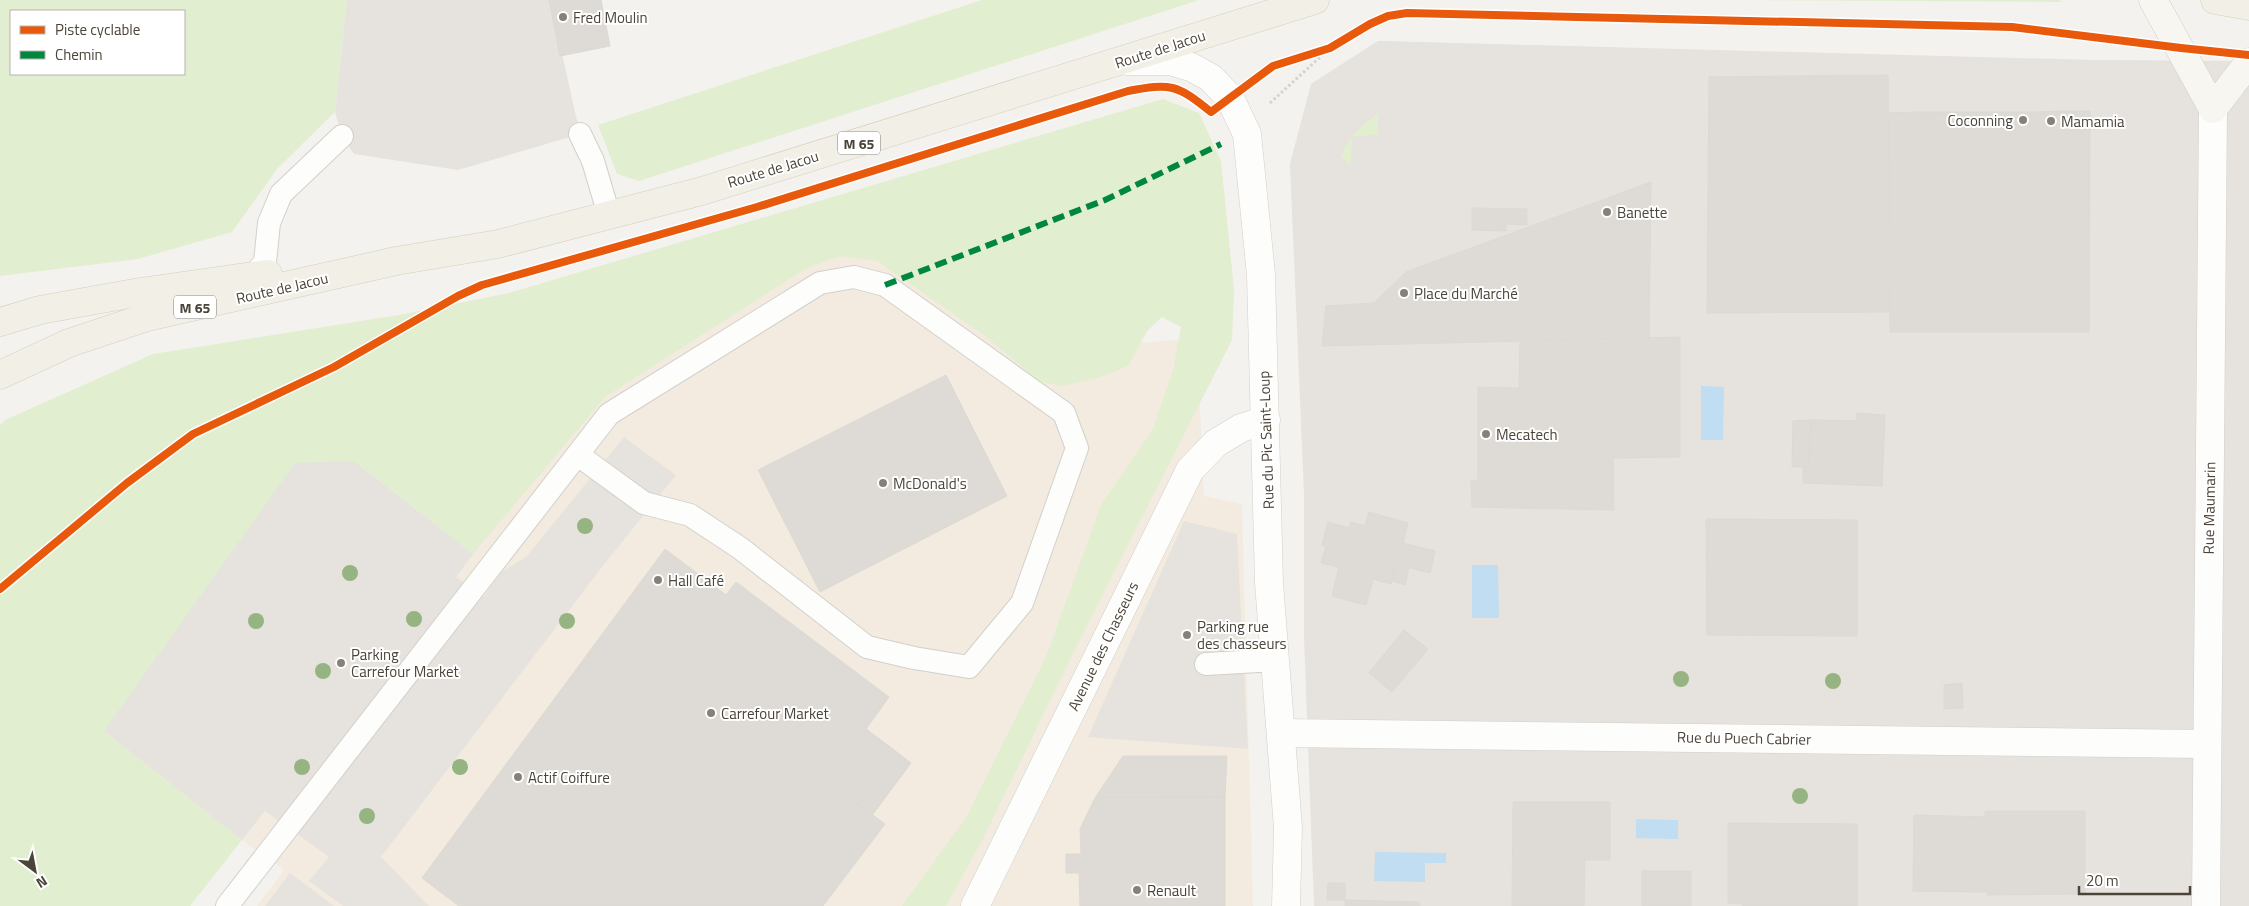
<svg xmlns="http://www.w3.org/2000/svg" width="2249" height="906" viewBox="0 0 2249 906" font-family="'Titillium Web',sans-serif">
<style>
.commercial{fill:#f3ebdf}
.industrial{fill:#e6e2de}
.green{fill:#e1eecf;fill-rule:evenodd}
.parking{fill:#e6e3df}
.water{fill:#c0ddf1}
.building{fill:#dedbd6;stroke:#dcd9d4}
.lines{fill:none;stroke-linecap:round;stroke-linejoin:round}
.lane-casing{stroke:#d2d0cb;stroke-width:24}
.street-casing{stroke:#d2d0cb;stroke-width:29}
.secondary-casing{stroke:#d3cfc5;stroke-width:29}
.primary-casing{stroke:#d6cebb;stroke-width:29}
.path{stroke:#d3d2cc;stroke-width:3;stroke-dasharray:2.5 2.5;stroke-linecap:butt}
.lane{stroke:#fdfdfc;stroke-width:22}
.street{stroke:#fdfdfc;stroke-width:28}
.secondary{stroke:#f7f6f1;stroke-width:28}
.primary{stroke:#f2efe6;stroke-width:28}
.quiet{stroke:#00873e;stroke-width:6;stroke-dasharray:12 6;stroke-linecap:butt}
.cycleway-casing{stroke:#fff;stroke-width:11}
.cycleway{stroke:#e8590c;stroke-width:8}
.tree{fill:#96b382}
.poi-dot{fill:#868178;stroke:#fff;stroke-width:2}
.labels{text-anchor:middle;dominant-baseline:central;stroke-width:4;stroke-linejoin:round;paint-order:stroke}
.shield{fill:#fff;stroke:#817c74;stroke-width:1}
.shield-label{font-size:14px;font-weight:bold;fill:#4b4439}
.poi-label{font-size:15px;fill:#4b4439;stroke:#fff;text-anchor:start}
.street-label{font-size:15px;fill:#4b4439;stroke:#fff}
</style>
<rect width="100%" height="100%" fill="#f4f2ee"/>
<polygon class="commercial" points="882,248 1038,351 1197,338 1204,496 1242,504 1253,906 257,906 284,870 242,840 104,731 595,388 794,254"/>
<polygon class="industrial" points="1378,41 2095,60 2249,61 2249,906 1314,906 1304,637 1304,494 1290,164 1311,84"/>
<g class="green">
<path d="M0,0H347L335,112L277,169L232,232L138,259L0,276ZM11,11H184V74H11Z"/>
<polygon points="982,0 1199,0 639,181 617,174 598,125"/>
<polygon points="1720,0 2059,0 2062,2"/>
<polygon points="1163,99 1199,113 1221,161 1234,289 1232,340 1073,653 985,835 946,906 902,906 967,816 1046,657 1101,505 1153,429 1173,370 1181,327 1162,317 1147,331 1128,366 1097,378 1062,386 1039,381 984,335 877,261 840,256 805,269 605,397 473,554 354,461 104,731 242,840 190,906 0,906 0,425 5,420 153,354 399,315 509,293"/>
<path d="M1379,112L1378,135L1352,137L1351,165L1341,157C1348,135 1362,126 1379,112Z"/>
</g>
<g class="parking">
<polygon points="347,0 550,0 580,134 458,170 354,154 342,136 335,112"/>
<polygon points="1378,41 1654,49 1652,85 1625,141 1580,141 1578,168 1351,165 1352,137 1378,135"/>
<polygon points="624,437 676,475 602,567 381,857 429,906 343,906 309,881 329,857 265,811 242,840 104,731 295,463 354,461 473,554 456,577 484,596 500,573 526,557"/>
<polygon points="1184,521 1237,534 1248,749 1088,737"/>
<polygon points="290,873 334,906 265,906"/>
</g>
<g class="water">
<polygon points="1701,386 1724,387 1723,440 1701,440"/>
<polygon points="1472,565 1498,565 1499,618 1472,618"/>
<polygon points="1636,819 1678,820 1678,839 1636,838"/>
<polygon points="1375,852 1446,853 1446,863 1425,863 1425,882 1374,881"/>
</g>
<g class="building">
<polygon points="549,0 601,0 610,46 560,56"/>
<polygon points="1888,75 1890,312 1707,313 1709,77"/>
<polygon points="2061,111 2090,111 2089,332 1890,332 1889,113 1919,112 1930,120 1941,112 2038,112 2050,119"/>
<polygon points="2061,111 2050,119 2038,112"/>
<polygon points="1919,112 1941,112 1930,120"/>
<polygon points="1651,182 1649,338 1322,346 1326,306 1374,303 1406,272"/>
<polygon points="1472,208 1527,209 1527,225 1506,224 1506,231 1472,230"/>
<polygon points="1680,337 1680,457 1613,458 1614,510 1472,507 1471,481 1478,480 1478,387 1519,388 1520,341"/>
<polygon points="946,375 1007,496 820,592 758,470"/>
<polygon points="1857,413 1885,415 1882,486 1803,483 1803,467 1809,467 1811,420 1856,421"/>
<polygon points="1811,420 1809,467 1792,467 1793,421"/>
<polygon points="1369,512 1408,523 1403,543 1435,551 1430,573 1396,564 1391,584 1373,579 1366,605 1332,596 1339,567 1321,563 1326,546 1322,545 1328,522 1349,528 1351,522 1365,526"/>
<polygon points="1706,519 1857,520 1857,636 1707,635"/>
<polygon points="665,549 726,595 736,582 889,697 866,729 889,746 850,798 885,824 823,906 459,906 422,878"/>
<polygon points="1396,564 1409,567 1405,585 1392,581"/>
<polygon points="1404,630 1428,649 1392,692 1369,673"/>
<polygon points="1962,683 1963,708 1944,709 1944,685"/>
<polygon points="889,746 911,763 873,814 850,798"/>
<polygon points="1123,756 1227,756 1225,797 1095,798"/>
<polygon points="1225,797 1225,906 1080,906 1079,873 1066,873 1066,854 1081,854 1080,829 1095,798"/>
<polygon points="1513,802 1610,802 1610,860 1585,860 1584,906 1512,906"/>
<polygon points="1985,811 2085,811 2085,894 1987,895 1988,892 1913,891 1914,815 1985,817"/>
<polygon points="1728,823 1857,824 1857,906 1743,906 1743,904 1728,903"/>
<rect x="1642" y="871" width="35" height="35"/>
<rect x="1677" y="871" width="14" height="35"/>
<polygon points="1328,883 1345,883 1345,900 1327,900"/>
<polygon points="1345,900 1419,902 1420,906 1345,906"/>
</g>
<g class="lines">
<g class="lane-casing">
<g id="lane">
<polyline points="580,134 593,161 609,215"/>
<polyline points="253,276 265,262 269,223 281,194 342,136"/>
<polyline points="1206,664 1276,660"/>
<polyline points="227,906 609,414 820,283 854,277 885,285 1064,413 1077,448 1022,603 969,667 914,658 867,647 740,548 690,515 644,503 578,455"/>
</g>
</g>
<g class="street-casing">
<g id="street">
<polyline points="1127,61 1170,61 1191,67 1211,78 1230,98 1247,134 1261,275 1269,583 1288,828 1286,906"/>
<polyline points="1282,733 2207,744"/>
<polyline points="975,906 1190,470 1216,443 1241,428 1266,420"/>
<polyline points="2206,906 2213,109"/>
</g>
</g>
<g class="secondary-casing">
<polyline id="secondary" points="2153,0 2213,109 2249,62"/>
</g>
<g class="primary-casing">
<g id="primary">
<polyline points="2215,0 2249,6"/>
<polyline points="0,322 40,310 140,292 268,274"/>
<polyline points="0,375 69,343 147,317 396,261 498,244 702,191 1315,0"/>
</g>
</g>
<polyline class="path" points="1270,103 1330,48"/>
<use href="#lane" class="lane"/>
<use href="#street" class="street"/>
<use href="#secondary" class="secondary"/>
<use href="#primary" class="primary"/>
<polyline class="quiet" points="885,285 1105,200 1221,144"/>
<g class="cycleway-casing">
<path id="cycleway" d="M0,589L127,483L193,434L334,367L458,296L482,285L757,207L1128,91C1170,83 1177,84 1211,112L1273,66L1330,48L1370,24L1388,16L1407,13L2012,27L2181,48L2249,55"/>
</g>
<use href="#cycleway" class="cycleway"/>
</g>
<g class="tree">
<circle cx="585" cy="526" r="8"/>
<circle cx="350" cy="573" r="8"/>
<circle cx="414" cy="619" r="8"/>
<circle cx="256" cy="621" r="8"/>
<circle cx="567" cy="621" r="8"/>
<circle cx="323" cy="671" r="8"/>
<circle cx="1681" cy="679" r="8"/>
<circle cx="1833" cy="681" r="8"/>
<circle cx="302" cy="767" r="8"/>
<circle cx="460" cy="767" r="8"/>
<circle cx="1800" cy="796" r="8"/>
<circle cx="367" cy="816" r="8"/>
</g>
<g class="poi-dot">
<circle cx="563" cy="17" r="5"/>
<circle cx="2023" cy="120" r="5"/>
<circle cx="2051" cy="121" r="5"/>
<circle cx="1607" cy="212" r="5"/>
<circle cx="1404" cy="293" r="5"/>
<circle cx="1486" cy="434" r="5"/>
<circle cx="883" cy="483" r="5"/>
<circle cx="658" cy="580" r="5"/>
<circle cx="1187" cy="635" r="5"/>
<circle cx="341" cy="663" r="5"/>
<circle cx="711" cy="713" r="5"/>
<circle cx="518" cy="777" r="5"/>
<circle cx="1137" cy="890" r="5"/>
</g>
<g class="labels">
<g class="shield">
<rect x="838" y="131.5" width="42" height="23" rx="4"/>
<rect x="174" y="295.5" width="42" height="23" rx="4"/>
</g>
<g class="shield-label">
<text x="859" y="143">M 65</text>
<text x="195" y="307">M 65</text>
</g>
<g class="poi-label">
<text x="573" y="17">Fred Moulin</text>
<text x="2013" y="120" text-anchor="end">Coconning</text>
<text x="2061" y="121">Mamamia</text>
<text x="1617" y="212">Banette</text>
<text x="1414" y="293">Place du Marché</text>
<text x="1496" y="434">Mecatech</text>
<text x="893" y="483">McDonald's</text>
<text x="668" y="580">Hall Café</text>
<text x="1197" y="626">Parking rue<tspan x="1197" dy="17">des chasseurs</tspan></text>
<text x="351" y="654">Parking<tspan x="351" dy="17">Carrefour Market</tspan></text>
<text x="721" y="713">Carrefour Market</text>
<text x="528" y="777">Actif Coiffure</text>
<text x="1147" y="890">Renault</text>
</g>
<g class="street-label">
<text transform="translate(1160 49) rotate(-18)">Route de Jacou</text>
<text transform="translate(773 169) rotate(-17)">Route de Jacou</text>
<text transform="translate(282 288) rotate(-13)">Route de Jacou</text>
<text transform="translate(1266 440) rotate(-92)">Rue du Pic Saint-Loup</text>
<text transform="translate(2209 508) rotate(-89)">Rue Maumarin</text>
<text transform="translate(1103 646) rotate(-64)">Avenue des Chasseurs</text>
<text transform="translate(1744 738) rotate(1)">Rue du Puech Cabrier</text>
</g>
</g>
<rect x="10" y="10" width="175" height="65" fill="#ffffff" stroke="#b7b4b0"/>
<rect x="20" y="26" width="25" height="8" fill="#e8590c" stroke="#b7b4b0"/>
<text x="55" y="35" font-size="15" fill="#4b4439">Piste cyclable</text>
<rect x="20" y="51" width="25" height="8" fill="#00873e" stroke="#b7b4b0"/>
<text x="55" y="60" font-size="15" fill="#4b4439">Chemin</text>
<g transform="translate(35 871) rotate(148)" stroke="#ffffff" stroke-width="4" paint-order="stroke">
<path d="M0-4L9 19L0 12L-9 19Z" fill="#4b4439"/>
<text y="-8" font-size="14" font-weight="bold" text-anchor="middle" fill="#4b4439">N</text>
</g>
<path d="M2079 886v8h111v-8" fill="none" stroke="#4b4439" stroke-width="2.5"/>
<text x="2086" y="886" font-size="15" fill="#4b4439" stroke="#ffffff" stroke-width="4" paint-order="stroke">20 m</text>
</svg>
